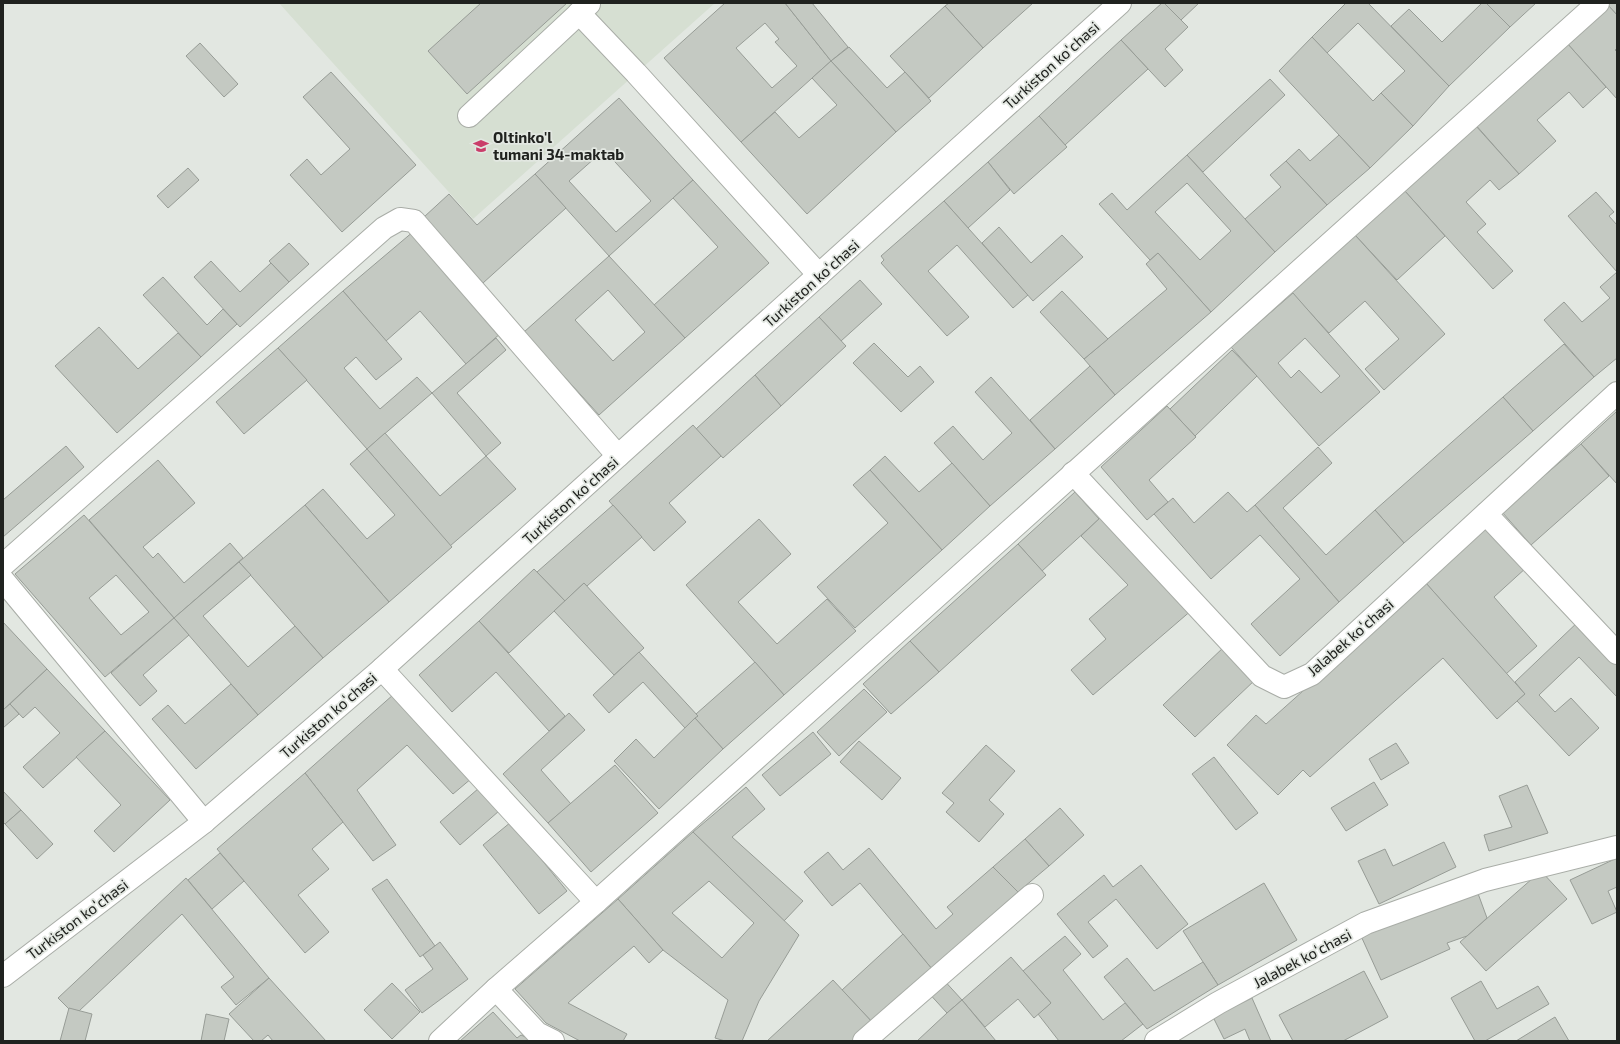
<svg xmlns="http://www.w3.org/2000/svg" width="1620" height="1044" viewBox="0 0 1620 1044" font-family="'Exo 2',sans-serif">
<style>
.built{fill:#d6dfd2}
.building{fill:#c4c9c2;stroke:#979c96;fill-rule:evenodd}
.lines{fill:none;stroke-linecap:round;stroke-linejoin:round}
.minor-casing{stroke:#a9ada7;stroke-width:24}
.minor{stroke:#fff;stroke-width:22}
.labels{text-anchor:middle;dominant-baseline:central;stroke-width:3.5;stroke-linejoin:round;paint-order:stroke}
.street-label{font-size:15px;fill:#20221f;stroke:#e2e7e1}
.poi-label{font-size:15px;font-weight:bold;fill:#20221f;stroke:#e2e7e1;text-anchor:start}
</style>
<rect width="100%" height="100%" fill="#e2e7e1"/>
<polygon class="built" points="279,3 715,3 473,219"/>
<g class="building">
<polygon points="481,3 567,3 467,94 428,51"/>
<path d="M725,3H785L831,61L741,142L664,58ZM765,23L779,39L775,42L797,66L772,88L736,48Z"/>
<polygon points="785,3 812,3 848,47 831,61"/>
<polygon points="949,3 1033,3 983,48 945,6"/>
<polygon points="1162,3 1164,3 1188,27 1165,49 1183,70 1165,87 1121,40"/>
<polygon points="1164,3 1199,3 1181,20"/>
<polygon points="1346,3 1368,3 1449,86 1413,126 1381,93 1405,71 1358,23 1327,53 1312,37"/>
<polygon points="1482,3 1486,3 1510,27 1449,86 1391,26 1409,9 1442,42"/>
<polygon points="1486,3 1536,3 1510,27"/>
<polygon points="1609,3 1617,3 1617,15 1607,4"/>
<polygon points="1607,4 1617,15 1617,48 1615,50 1617,52 1617,99 1566,42"/>
<polygon points="945,6 983,48 929,98 890,56"/>
<polygon points="1312,37 1373,101 1381,93 1413,126 1370,168 1279,71"/>
<polygon points="1121,40 1148,69 1065,145 1039,116"/>
<polygon points="1566,42 1606,87 1583,108 1569,92 1537,120 1556,141 1519,174 1474,123"/>
<polygon points="200,43 238,84 224,97 186,56"/>
<polygon points="849,47 887,88 905,72 931,101 896,132 831,61"/>
<polygon points="831,61 896,132 807,214 741,142 775,112 799,138 837,105 812,78"/>
<polygon points="331,72 416,165 342,232 290,175 307,159 321,175 350,149 303,97"/>
<polygon points="1270,79 1285,95 1203,172 1187,155"/>
<path d="M619,98L693,180L609,256L535,174ZM604,150L651,201L616,232L569,181Z"/>
<polygon points="1039,116 1067,147 1014,194 988,162"/>
<polygon points="1476,126 1519,174 1499,190 1490,180 1466,202 1486,224 1477,232 1513,271 1493,289 1404,190"/>
<polygon points="1339,135 1370,168 1327,205 1286,161 1299,149 1310,161"/>
<path d="M1187,155L1275,252L1211,312L1158,253L1150,260L1099,204L1112,193L1127,210ZM1187,183L1231,231L1200,260L1155,212Z"/>
<polygon points="1286,161 1327,205 1275,252 1245,219 1281,187 1270,175"/>
<polygon points="988,162 1010,190 968,228 944,201"/>
<polygon points="188,168 199,180 168,208 157,196"/>
<polygon points="535,174 566,208 483,283 424,217 449,194 477,225"/>
<polygon points="693,180 769,263 685,338 654,305 718,247 673,198"/>
<polygon points="1404,190 1445,236 1397,280 1355,235"/>
<polygon points="1596,192 1614,212 1609,216 1617,225 1617,272 1568,216"/>
<polygon points="944,201 1028,295 1013,308 957,245 928,271 969,317 947,336 881,263 884,260 881,256"/>
<polygon points="999,227 1031,263 1062,235 1083,257 1033,301 982,243"/>
<polygon points="414,231 502,332 466,364 420,311 386,341 343,291"/>
<polygon points="1355,235 1445,334 1384,390 1365,369 1399,339 1365,301 1329,333 1291,292"/>
<polygon points="289,243 309,264 289,282 269,261"/>
<polygon points="1158,253 1211,312 1115,395 1084,359 1167,289 1146,264"/>
<path d="M609,256L685,338L599,415L524,332ZM608,290L645,332L613,361L575,320Z"/>
<polygon points="211,261 240,292 271,263 289,282 240,327 194,277"/>
<polygon points="1617,272 1617,358 1594,377 1544,320 1564,302 1582,322 1610,298 1600,287"/>
<polygon points="163,277 207,325 223,309 237,324 201,357 143,295"/>
<polygon points="860,280 882,304 841,341 819,317"/>
<polygon points="343,291 402,359 376,380 356,357 344,368 380,409 417,377 432,393 367,449 278,348"/>
<polygon points="1062,291 1108,339 1084,359 1040,312"/>
<path d="M1293,293L1380,392L1319,446L1231,347ZM1305,338L1340,376L1321,393L1299,370L1291,378L1278,363Z"/>
<polygon points="819,317 846,346 781,406 755,375"/>
<polygon points="99,327 138,369 178,333 201,357 117,433 55,366"/>
<polygon points="496,338 506,350 457,393 501,443 486,456 432,393"/>
<polygon points="874,343 908,377 920,366 934,382 901,412 853,363"/>
<polygon points="1564,344 1594,377 1533,431 1503,397"/>
<polygon points="278,348 307,380 244,434 216,402"/>
<polygon points="1232,350 1257,376 1195,436 1170,409"/>
<polygon points="1090,366 1115,395 1055,449 1030,420"/>
<polygon points="755,375 781,406 723,458 696,429"/>
<polygon points="991,377 1055,449 990,506 934,443 953,426 983,460 1012,433 975,392"/>
<polygon points="1503,397 1533,431 1404,543 1375,510"/>
<polygon points="1167,406 1196,437 1149,480 1168,502 1147,520 1101,467"/>
<polygon points="1617,411 1617,484 1581,444"/>
<polygon points="693,425 721,456 669,503 686,522 654,551 609,501"/>
<polygon points="385,433 440,496 486,456 516,489 450,546 367,449"/>
<polygon points="1581,444 1609,476 1531,545 1502,512"/>
<polygon points="66,446 84,467 3,537 3,500"/>
<polygon points="1318,447 1332,463 1283,508 1326,555 1375,510 1404,543 1339,602 1255,505"/>
<polygon points="367,449 452,547 389,602 305,505 323,489 367,539 395,515 350,464"/>
<polygon points="885,456 919,492 952,463 990,506 942,550 870,470"/>
<polygon points="158,460 195,503 143,547 153,558 158,553 184,583 230,543 243,558 174,618 89,520"/>
<polygon points="870,470 942,550 855,628 817,587 888,523 853,485"/>
<polygon points="1075,492 1099,519 1042,571 1018,544"/>
<polygon points="1228,492 1247,512 1255,505 1339,602 1280,656 1251,624 1300,579 1260,535 1211,579 1154,514 1173,498 1194,523"/>
<polygon points="305,505 389,602 323,658 239,562"/>
<polygon points="613,505 642,537 587,586 584,583 565,601 537,572"/>
<path d="M84,515L174,618L105,677L15,574ZM116,575L149,612L121,635L89,598Z"/>
<polygon points="1103,515 1193,609 1093,695 1071,670 1106,639 1089,619 1128,585 1081,536"/>
<polygon points="759,519 791,554 738,602 777,644 827,599 856,631 784,695 686,585"/>
<polygon points="1490,524 1527,567 1494,597 1537,646 1506,674 1425,582"/>
<polygon points="1018,544 1046,575 939,672 910,641"/>
<polygon points="239,562 251,575 203,616 248,667 295,626 323,658 258,715 174,618"/>
<polygon points="534,569 565,601 509,653 479,621"/>
<polygon points="1425,582 1525,694 1497,719 1443,658 1310,777 1303,770 1278,795 1227,745 1256,715 1266,724"/>
<polygon points="584,583 644,648 614,675 554,611"/>
<polygon points="174,618 189,635 143,675 157,691 140,706 111,673"/>
<polygon points="1581,619 1617,658 1617,697 1579,657 1539,695 1555,712 1571,698 1599,728 1569,756 1517,701 1525,694 1515,682"/>
<polygon points="479,621 565,716 549,731 496,672 452,712 419,675"/>
<polygon points="3,622 47,669 3,710"/>
<polygon points="910,641 939,672 891,714 863,684"/>
<polygon points="1225,646 1256,679 1195,737 1163,705"/>
<polygon points="639,652 698,716 685,728 643,682 609,713 593,695"/>
<polygon points="755,662 784,695 723,749 695,718 698,716 696,714"/>
<polygon points="47,669 105,731 43,788 23,767 60,733 35,707 23,718 10,704"/>
<polygon points="231,684 258,715 196,769 152,719 168,705 185,724"/>
<polygon points="864,689 887,712 839,756 817,732"/>
<polygon points="394,694 472,778 453,794 407,745 357,790 396,845 373,861 305,773"/>
<polygon points="10,704 19,714 3,728 3,710"/>
<polygon points="569,713 585,730 541,770 571,804 548,823 503,774"/>
<polygon points="695,718 723,749 659,809 614,761 636,739 654,758"/>
<polygon points="105,731 170,800 114,852 94,831 121,805 76,757"/>
<polygon points="813,732 831,754 780,796 762,775"/>
<polygon points="859,741 901,778 882,800 840,762"/>
<polygon points="1396,743 1409,763 1381,780 1369,759"/>
<polygon points="986,745 1015,771 989,800 1004,814 979,842 946,812 954,803 942,793"/>
<polygon points="1214,757 1258,813 1236,830 1192,774"/>
<polygon points="615,765 658,813 591,872 548,823"/>
<polygon points="305,773 343,822 312,849 329,869 298,895 329,932 305,953 217,849"/>
<polygon points="1374,782 1388,805 1346,831 1331,808"/>
<polygon points="1527,785 1548,833 1489,851 1484,835 1512,827 1499,796"/>
<polygon points="746,787 765,809 732,837 803,901 784,921 693,832"/>
<polygon points="479,788 499,811 460,845 440,822"/>
<polygon points="3,791 21,810 5,824 3,822"/>
<polygon points="1060,808 1084,835 1049,866 1025,839"/>
<polygon points="21,810 53,844 37,859 5,824"/>
<polygon points="511,822 567,891 539,914 483,845"/>
<path d="M693,832L799,935L759,1001L742,1041H725L715,1038L728,1000L663,950L618,899ZM709,881L754,923L722,958L672,913Z"/>
<polygon points="1025,839 1049,866 1018,892 993,867"/>
<polygon points="1444,842 1456,867 1379,904 1358,861 1385,849 1393,866"/>
<polygon points="869,848 936,929 953,914 947,907 993,867 1018,892 932,969 860,883 832,906 804,872 828,852 843,870"/>
<polygon points="220,853 244,881 212,909 188,880"/>
<polygon points="1617,858 1617,887 1608,891 1617,912 1592,924 1570,880"/>
<polygon points="1141,865 1188,924 1157,949 1116,899 1088,922 1108,946 1093,958 1057,914 1104,875 1113,887"/>
<polygon points="1541,871 1567,899 1486,971 1460,942"/>
<polygon points="186,878 269,978 236,1005 221,987 234,977 182,914 79,1011 69,1009 58,998"/>
<polygon points="387,879 435,946 420,957 372,889"/>
<polygon points="1264,883 1297,940 1218,985 1183,931"/>
<polygon points="1476,888 1487,918 1467,936 1447,943 1450,949 1381,980 1361,936"/>
<polygon points="618,899 663,950 649,963 634,946 568,1003 627,1034 623,1041 580,1041 546,1023 515,989"/>
<polygon points="903,934 932,969 873,1023 842,990"/>
<polygon points="1065,936 1081,954 1063,970 1103,1020 1125,1003 1143,1024 1121,1041 1059,1041 1038,1014 1051,1003 1023,971"/>
<polygon points="440,942 468,979 422,1013 405,990 433,969 423,955"/>
<polygon points="1011,957 1051,1003 1034,1018 1018,999 985,1027 962,1000"/>
<polygon points="1127,958 1154,991 1203,962 1218,985 1147,1029 1104,977"/>
<polygon points="1364,971 1388,1017 1343,1041 1293,1041 1279,1015"/>
<polygon points="941,977 962,1000 947,1013 926,990"/>
<polygon points="269,978 326,1041 273,1041 268,1035 261,1041 254,1041 229,1014"/>
<polygon points="833,980 873,1023 853,1041 767,1041"/>
<polygon points="1481,981 1497,1009 1538,986 1549,1004 1485,1041 1475,1041 1451,998"/>
<polygon points="392,983 420,1012 392,1039 364,1010"/>
<polygon points="1252,998 1271,1041 1250,1041 1245,1029 1224,1039 1213,1017"/>
<polygon points="962,1000 996,1041 917,1041 947,1013"/>
<polygon points="69,1008 92,1014 85,1041 60,1041"/>
<polygon points="493,1012 517,1038 521,1035 534,1041 460,1041"/>
<polygon points="206,1014 229,1019 224,1041 201,1041"/>
<polygon points="1555,1017 1569,1041 1516,1041"/>
</g>
<g class="lines">
<g class="minor-casing">
<g id="minor">
<polyline points="579,13 636,73 819,275"/>
<polyline points="469,116 589,4"/>
<polyline points="1073,473 1262,676 1284,687 1312,674 1617,393"/>
<polyline points="1486,514 1617,653"/>
<polyline points="3,565 384,228 400,219 414,221 618,456"/>
<polyline points="3,580 204,822"/>
<polyline points="382,669 596,902"/>
<polyline points="3,976 204,822 382,669 1120,3"/>
<polyline points="496,989 537,1033 553,1041"/>
<polyline points="440,1041 496,989 596,902 1598,3"/>
<polyline points="864,1041 1032,895"/>
<polyline points="1156,1041 1218,1003 1366,923 1485,880 1617,847"/>
</g>
</g>
<use href="#minor" class="minor"/>
</g>
<defs>
<g id="school-bare" transform="scale(1.2)"><path d="M0-5L7-2L0 1L-7-2ZM-4 1L0 2.5L4 1V4Q0 6-4 4Z" fill="#ca3d6a" stroke="#e2e7e1" stroke-width="2.5" paint-order="stroke"/></g>
</defs>
<g fill-rule="evenodd">
<use href="#school-bare" x="481" y="146"/>
</g>
<g class="labels">
<g class="street-label">
<text transform="translate(1051 65) rotate(-42)">Turkiston koʻchasi</text>
<text transform="translate(811 283) rotate(-42)">Turkiston koʻchasi</text>
<text transform="translate(570 500) rotate(-42)">Turkiston koʻchasi</text>
<text transform="translate(1350 637) rotate(-41)">Jalabek koʻchasi</text>
<text transform="translate(328 715) rotate(-41)">Turkiston koʻchasi</text>
<text transform="translate(77 919) rotate(-37)">Turkiston koʻchasi</text>
<text transform="translate(1302 958) rotate(-28)">Jalabek koʻchasi</text>
</g>
<g class="poi-label">
<text x="493" y="137">Oltinko'l<tspan x="493" dy="17">tumani 34-maktab</tspan></text>
</g>
</g>
<rect width="1620" height="1044" fill="none" stroke="#20221f" stroke-width="8"/>
</svg>
